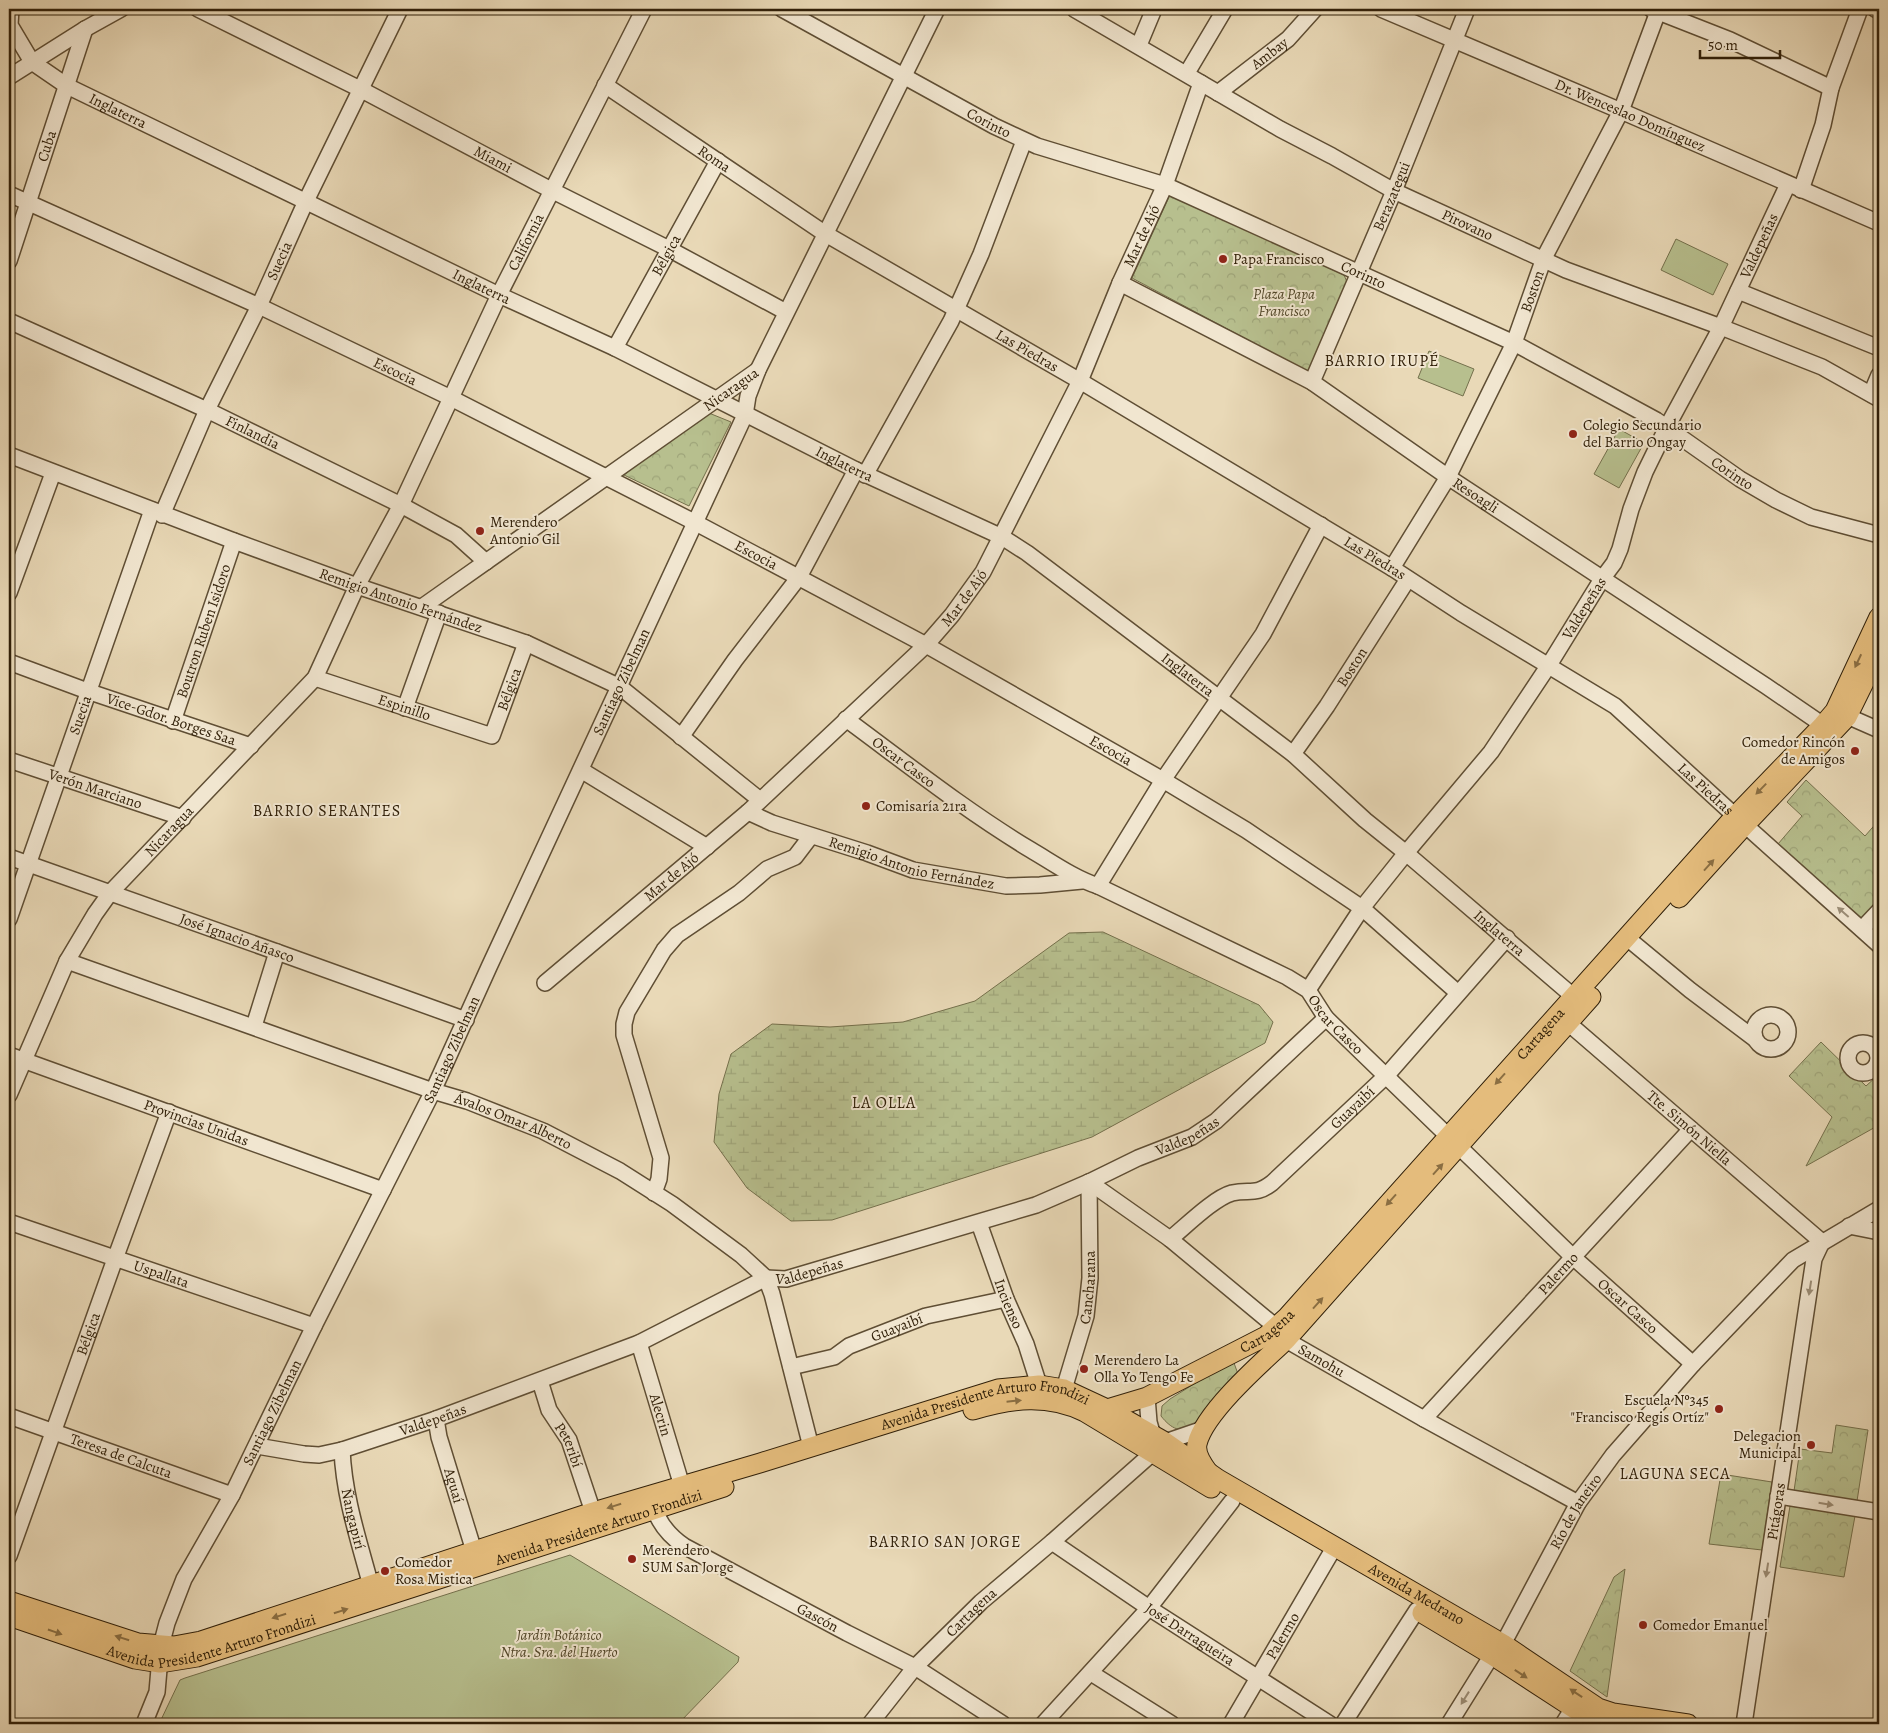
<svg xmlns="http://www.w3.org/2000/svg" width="1888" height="1733" viewBox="0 0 1888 1733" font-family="Alegreya,serif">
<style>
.green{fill:#b7bf8e;stroke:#74704c}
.wetland{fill:url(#wetland-marsh);stroke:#74704c}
.park{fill:url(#park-crowns);stroke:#74704c}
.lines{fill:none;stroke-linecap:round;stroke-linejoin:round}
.minor-casing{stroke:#5f4e34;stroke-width:18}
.major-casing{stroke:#312009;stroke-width:21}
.minor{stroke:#f1e6d0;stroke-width:15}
.major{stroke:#e4bc7c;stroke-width:19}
.oneway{fill:#8a6e42}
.oneway2{fill:#9b8d76}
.poi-dot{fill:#8f2418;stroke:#f1e6d0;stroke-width:2}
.labels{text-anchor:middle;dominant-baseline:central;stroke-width:4;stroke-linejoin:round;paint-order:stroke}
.street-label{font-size:15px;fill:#312009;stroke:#f1e6d0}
.poi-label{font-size:15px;fill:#312009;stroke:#f1e6d0;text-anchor:start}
.park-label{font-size:15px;font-style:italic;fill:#52482a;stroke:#f1e6d0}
.neighbourhood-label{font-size:16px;letter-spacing:1px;fill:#312009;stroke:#f1e6d0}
</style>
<defs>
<pattern id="wetland-marsh" width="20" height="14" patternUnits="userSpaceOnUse" patternTransform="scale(1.25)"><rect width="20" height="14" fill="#b7bf8e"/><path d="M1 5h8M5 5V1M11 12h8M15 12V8" fill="none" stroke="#9ea479"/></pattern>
<pattern id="park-crowns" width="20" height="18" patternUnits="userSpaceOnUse" patternTransform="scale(1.25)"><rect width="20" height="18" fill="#b7bf8e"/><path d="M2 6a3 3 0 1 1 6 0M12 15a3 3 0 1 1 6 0" fill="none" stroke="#9ea479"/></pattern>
</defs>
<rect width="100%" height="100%" fill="#e9d9b7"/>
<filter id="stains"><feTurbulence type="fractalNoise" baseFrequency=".004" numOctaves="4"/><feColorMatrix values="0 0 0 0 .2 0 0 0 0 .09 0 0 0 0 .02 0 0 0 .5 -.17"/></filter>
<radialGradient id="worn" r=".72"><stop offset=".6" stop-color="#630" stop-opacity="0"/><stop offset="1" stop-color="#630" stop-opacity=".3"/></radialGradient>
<g class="green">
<polygon points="1676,239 1728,264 1713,295 1661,270"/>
<polygon points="1429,351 1474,369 1463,396 1418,378"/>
<polygon points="1619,429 1644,443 1619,488 1594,474"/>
<polygon points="570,1555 739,1657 738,1662 678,1724 159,1724 180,1680 185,1678"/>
</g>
<polygon class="wetland" points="1103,932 1259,1005 1273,1022 1265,1043 1092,1137 832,1220 791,1221 747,1188 714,1142 719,1094 731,1054 772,1024 830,1027 903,1022 975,1001 1069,933"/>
<g class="park">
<polygon points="1170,195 1344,275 1347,282 1312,370 1306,371 1132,278"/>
<polygon points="704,411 731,422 689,506 624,475"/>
<polygon points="1806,780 1865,836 1879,820 1879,902 1862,921 1778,844 1802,816 1787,802"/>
<polygon points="1821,1042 1866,1086 1877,1076 1879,1078 1879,1125 1806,1166 1832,1117 1789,1076"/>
<path d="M1229,1362L1234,1363L1238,1374C1230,1384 1221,1394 1213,1404C1197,1423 1183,1444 1161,1416L1162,1406L1170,1399Z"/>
<polygon points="1836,1425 1868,1430 1857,1501 1794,1491 1800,1449 1832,1453"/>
<polygon points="1721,1474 1772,1482 1762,1550 1709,1544"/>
<polygon points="1790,1506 1855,1516 1844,1577 1780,1567"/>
<polygon points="1625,1569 1607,1697 1570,1671 1614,1577"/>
</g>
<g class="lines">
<g class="minor-casing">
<g id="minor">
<path id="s1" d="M11,9L10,25L32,62L67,86L499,295L615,348L856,470L1002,537L1027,553L1293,754L1365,820L1406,853L1574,997"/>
<path id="s2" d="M198,9L360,89L551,190L669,249L786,312"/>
<path id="s3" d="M782,9L994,126L1037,146L1165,185L1514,343L1656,420L1740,479L1776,500L1811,517L1879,535"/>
<path id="s4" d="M1074,9L1280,129L1332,156L1394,191L1566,270L1721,327L1822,367L1879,399"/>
<path id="s5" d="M1381,9L1621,111L1879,223"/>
<polyline points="1651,9 1730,40 1831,88"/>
<polyline points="1875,9 1879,11"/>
<polyline points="1139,45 1154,9"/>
<polyline points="1187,73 1225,9"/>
<polyline points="9,77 85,29 121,9"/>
<path id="s6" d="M605,85L824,233L1080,381L1392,568L1461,613L1615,706L1745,825L1879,945"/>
<path id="s7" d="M1218,93L1288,39L1315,9"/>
<polyline points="1801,190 1823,125 1831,88 1860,9"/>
<path id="s8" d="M9,194L259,306L451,398L696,523L926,645L1163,780L1246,830L1362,908L1458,993"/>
<path id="s9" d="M9,261L85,29"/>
<path id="s10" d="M1120,283L1312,382L1448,477L1766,686L1823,725"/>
<polyline points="1738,291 1879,348"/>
<path id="s11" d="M9,321L207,410L401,505L456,535L486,562"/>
<path id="s12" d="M615,348L718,161"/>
<path id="s13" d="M1312,382L1394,191L1467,9"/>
<polyline points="1871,394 1879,375"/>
<path id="s14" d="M9,455L234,541L357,586L526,643L620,687L760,800"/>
<polyline points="865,475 951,321 981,254 1024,141"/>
<path id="s15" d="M162,515L207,410L259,306L306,201L400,9"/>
<path id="s16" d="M1392,568L1448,477L1514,343L1544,258L1621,111L1659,9"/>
<polyline points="9,593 53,473"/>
<path id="s17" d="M422,607L758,370"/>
<path id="s18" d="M9,662L90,692L251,746"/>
<path id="s19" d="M315,678L492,736L526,643"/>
<polyline points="405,708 439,613"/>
<polyline points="1838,712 1879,730"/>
<path id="s20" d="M846,719C907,764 966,811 1031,850C1053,863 1074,878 1098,886L1287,977L1308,990L1326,1018L1573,1257L1693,1364"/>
<path id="s21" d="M173,721L234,541"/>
<polyline points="681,737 735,660 799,577 856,470"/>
<path id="s22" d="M1293,754L1327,706L1408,579"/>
<path id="s23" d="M9,760L183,818"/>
<polyline points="581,770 707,847"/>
<path id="s24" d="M748,812L772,823L867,853L913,870L1006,886L1040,885L1082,881"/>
<path id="s25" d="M9,857L277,952L466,1020"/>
<polyline points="1098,886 1163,780 1263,634 1321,525"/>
<path id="s26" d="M9,919L152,510"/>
<polyline points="1862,929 1879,911"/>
<polyline points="1626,937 1690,990 1755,1039"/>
<path id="s27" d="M67,961L433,1091L467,1101L543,1131L620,1171L672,1204L741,1255L766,1278L772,1294L811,1447"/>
<path id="s28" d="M545,983L748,812L926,645L952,615L983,572L1080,381L1120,283L1165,185L1201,83"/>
<path id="s29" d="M1308,990L1362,908L1406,853L1491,752L1549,665L1602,579L1614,563L1620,549L1631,509L1645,472L1667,427L1721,327L1788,184"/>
<circle cx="1771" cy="1032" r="17"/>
<path id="s30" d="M1560,1016L1822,1242"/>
<polyline points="254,1026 277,952"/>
<circle cx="1863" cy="1058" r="15"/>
<path id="s31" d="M9,1055L383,1190"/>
<path id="s32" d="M9,1095L67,961L95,914L110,893L315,678L357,586L401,505L499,295L644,9"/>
<path id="s33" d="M1089,1182L1170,1239L1276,1327L1286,1340L1424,1419L1578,1503"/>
<polyline points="654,1193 659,1179 661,1158 624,1035 624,1024 627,1012 664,950 677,935 739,893 767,869 795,857 811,836"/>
<path id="s34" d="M9,1222L314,1326"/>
<path id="s35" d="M979,1223L1006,1299L1026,1344L1039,1385"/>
<polyline points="1849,1226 1879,1232"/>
<path id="s36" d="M1170,1239C1186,1226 1214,1198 1232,1193C1250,1189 1255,1196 1272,1183L1387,1075L1507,938"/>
<path id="s37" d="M639,1343L682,1486"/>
<path id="s38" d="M791,1367L834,1357L849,1346L926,1316L1006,1299"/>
<path id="s39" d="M540,1381L549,1410L569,1440L593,1512"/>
<path id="s40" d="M1064,1389L1086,1316L1090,1278L1089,1182"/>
<polyline points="1147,1397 1149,1422 1153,1436 1153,1442"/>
<path id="s41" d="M9,1416L232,1495"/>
<path id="s42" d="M436,1419L439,1437L474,1551"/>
<path id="s43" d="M1424,1419L1691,1129"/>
<path id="s44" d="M257,1446L304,1454L319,1455L342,1450L436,1419L639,1343L766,1278L786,1279L1036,1205L1089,1182L1138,1158L1192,1137L1216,1121L1326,1018"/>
<path id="s45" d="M342,1450C344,1497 359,1541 371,1586"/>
<polyline points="1778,1496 1879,1512"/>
<path id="s46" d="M652,1500C656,1520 668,1535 684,1546L847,1633L915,1667L1003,1724"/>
<path id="s47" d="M1052,1542L1149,1608L1330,1724"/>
<path id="s48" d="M9,1556L115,1259L169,1112"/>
<polyline points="1091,1673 1172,1724"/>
<path id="s49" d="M144,1724L157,1692L161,1646L167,1623L184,1579L232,1495L314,1326L433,1091L489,967L745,415L748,396L758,370L937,9"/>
<path id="s50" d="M870,1724L915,1667L981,1602L1052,1542L1165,1442L1203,1429"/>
<polyline points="1043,1724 1149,1608 1232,1501"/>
<path id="s51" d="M1231,1724L1335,1546"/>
<polyline points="1343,1724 1417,1610"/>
<path id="s52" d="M1449,1724L1492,1655L1503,1644L1578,1503L1613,1455L1693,1364L1793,1260L1879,1209"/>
<polyline points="1563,1724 1573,1708"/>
<path id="s53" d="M1744,1724L1814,1259L1822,1242"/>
</g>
</g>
<g class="major-casing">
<g id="major">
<polyline points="1679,898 1745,825 1847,717 1879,652"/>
<path id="s54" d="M1107,1409L1147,1397L1266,1336L1287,1317L1736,815L1823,725L1835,711L1879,617"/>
<path d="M973,1410C1012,1398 1048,1394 1085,1412L1211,1488"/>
<path d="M1208,1472C1202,1464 1195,1454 1197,1444C1204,1413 1262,1362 1286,1340L1591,997"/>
<path id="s55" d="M9,1601L138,1643L174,1646L201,1641L593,1512L760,1463L998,1389L1039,1385L1064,1389L1107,1409L1165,1442L1218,1479L1503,1644L1598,1708L1613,1713L1688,1724"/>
<polyline points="1422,1613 1492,1655 1581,1713 1595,1721 1606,1724"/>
<path id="s56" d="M9,1616L135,1659L160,1663L197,1657L724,1487"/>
</g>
</g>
<use href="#minor" class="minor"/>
<use href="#major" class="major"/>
</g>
<defs><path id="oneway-solid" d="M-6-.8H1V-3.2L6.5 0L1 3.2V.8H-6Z" transform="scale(1.25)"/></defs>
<g class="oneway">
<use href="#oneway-solid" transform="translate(1858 661) rotate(115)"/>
<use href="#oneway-solid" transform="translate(1761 789) rotate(134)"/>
<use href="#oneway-solid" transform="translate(1709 865) rotate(-48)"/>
<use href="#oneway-solid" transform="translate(1500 1079) rotate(132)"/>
<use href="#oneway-solid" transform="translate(1438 1169) rotate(-48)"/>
<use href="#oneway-solid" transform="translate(1391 1200) rotate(132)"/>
<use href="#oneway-solid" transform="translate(1318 1303) rotate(-48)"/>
<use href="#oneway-solid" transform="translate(1014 1401) rotate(-6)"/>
<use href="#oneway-solid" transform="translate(614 1506) rotate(163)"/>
<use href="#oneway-solid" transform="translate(341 1611) rotate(-18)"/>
<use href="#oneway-solid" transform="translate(279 1616) rotate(162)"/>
<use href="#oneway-solid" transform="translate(55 1632) rotate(19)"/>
<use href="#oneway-solid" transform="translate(122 1638) rotate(-162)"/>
<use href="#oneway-solid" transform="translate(1521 1674) rotate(33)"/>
<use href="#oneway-solid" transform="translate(1576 1693) rotate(-146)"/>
</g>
<g class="oneway2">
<use href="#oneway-solid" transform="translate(1843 912) rotate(-139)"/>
<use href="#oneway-solid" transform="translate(1810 1288) rotate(99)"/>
<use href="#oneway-solid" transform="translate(1826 1504) rotate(9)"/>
<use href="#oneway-solid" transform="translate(1767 1570) rotate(99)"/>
<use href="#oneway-solid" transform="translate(1465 1698) rotate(122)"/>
</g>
<g class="poi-dot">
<circle cx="1223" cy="259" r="5"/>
<circle cx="1573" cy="434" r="5"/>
<circle cx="480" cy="531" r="5"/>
<circle cx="1855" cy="751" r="5"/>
<circle cx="866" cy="806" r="5"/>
<circle cx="1084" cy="1369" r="5"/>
<circle cx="1719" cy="1409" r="5"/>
<circle cx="1811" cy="1445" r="5"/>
<circle cx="632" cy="1559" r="5"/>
<circle cx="385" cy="1571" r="5"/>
<circle cx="1643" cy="1625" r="5"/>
</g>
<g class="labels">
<g class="street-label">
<text stroke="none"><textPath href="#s7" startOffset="65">Ambay</textPath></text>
<text stroke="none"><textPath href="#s1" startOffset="158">Inglaterra</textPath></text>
<text stroke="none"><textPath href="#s5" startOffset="271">Dr. Wenceslao Domínguez</textPath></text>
<text stroke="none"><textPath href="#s3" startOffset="236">Corinto</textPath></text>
<text stroke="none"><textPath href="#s9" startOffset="121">Cuba</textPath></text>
<text stroke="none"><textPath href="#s2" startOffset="331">Miami</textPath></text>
<text stroke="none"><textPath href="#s6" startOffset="132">Roma</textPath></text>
<text stroke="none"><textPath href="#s13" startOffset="202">Berazategui</textPath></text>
<text stroke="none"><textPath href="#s4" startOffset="449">Pirovano</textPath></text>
<text stroke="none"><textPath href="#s28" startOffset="974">Mar de Ajó</textPath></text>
<text stroke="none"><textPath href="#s32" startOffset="1008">California</textPath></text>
<text stroke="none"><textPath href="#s29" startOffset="876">Valdepeñas</textPath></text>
<text stroke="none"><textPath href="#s12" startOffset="106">Bélgica</textPath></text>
<text stroke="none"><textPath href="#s15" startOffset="280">Suecia</textPath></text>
<text stroke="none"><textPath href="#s3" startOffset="641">Corinto</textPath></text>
<text stroke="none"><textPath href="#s1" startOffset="562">Inglaterra</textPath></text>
<text stroke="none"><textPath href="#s16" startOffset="311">Boston</textPath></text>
<text stroke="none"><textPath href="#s6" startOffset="499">Las Piedras</textPath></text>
<text stroke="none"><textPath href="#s8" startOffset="425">Escocia</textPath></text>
<text stroke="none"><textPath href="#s17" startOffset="378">Nicaragua</textPath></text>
<text stroke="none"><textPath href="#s11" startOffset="268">Finlandia</textPath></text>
<text stroke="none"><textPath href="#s1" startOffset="966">Inglaterra</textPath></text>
<text stroke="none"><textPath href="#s3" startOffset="1061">Corinto</textPath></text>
<text stroke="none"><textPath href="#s10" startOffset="415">Resoagli</textPath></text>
<text stroke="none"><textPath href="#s8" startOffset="830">Escocia</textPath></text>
<text stroke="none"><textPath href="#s6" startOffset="904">Las Piedras</textPath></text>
<text stroke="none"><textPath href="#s28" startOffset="570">Mar de Ajó</textPath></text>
<text stroke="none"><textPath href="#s14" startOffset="418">Remigio Antonio Fernández</textPath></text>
<text stroke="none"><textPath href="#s29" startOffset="472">Valdepeñas</textPath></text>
<text stroke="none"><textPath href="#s21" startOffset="95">Boutron Ruben Isidoro</textPath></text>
<text stroke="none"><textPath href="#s22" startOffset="105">Boston</textPath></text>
<text stroke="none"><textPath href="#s1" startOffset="1371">Inglaterra</textPath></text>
<text stroke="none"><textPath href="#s49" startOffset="1150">Santiago Zibelman</textPath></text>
<text stroke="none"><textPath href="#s19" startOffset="236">Bélgica</textPath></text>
<text stroke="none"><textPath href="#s19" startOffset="94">Espinillo</textPath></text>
<text stroke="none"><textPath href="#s26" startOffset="216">Suecia</textPath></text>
<text stroke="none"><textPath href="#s18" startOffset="172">Vice-Gdor. Borges Saa</textPath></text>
<text stroke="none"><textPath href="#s8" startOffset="1235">Escocia</textPath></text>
<text stroke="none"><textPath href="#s20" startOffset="72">Oscar Casco</textPath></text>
<text stroke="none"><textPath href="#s6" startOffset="1309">Las Piedras</textPath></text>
<text stroke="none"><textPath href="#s23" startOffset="91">Verón Marciano</textPath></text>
<text stroke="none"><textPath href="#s32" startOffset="312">Nicaragua</textPath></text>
<text stroke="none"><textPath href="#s24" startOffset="172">Remigio Antonio Fernández</textPath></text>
<text stroke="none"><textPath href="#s28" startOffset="165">Mar de Ajó</textPath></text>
<text stroke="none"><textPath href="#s1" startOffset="1776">Inglaterra</textPath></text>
<text stroke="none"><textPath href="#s25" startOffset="242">José Ignacio Añasco</textPath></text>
<text stroke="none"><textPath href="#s20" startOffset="582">Oscar Casco</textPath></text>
<text stroke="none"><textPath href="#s54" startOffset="584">Cartagena</textPath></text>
<text stroke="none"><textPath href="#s49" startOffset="745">Santiago Zibelman</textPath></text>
<text stroke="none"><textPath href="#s36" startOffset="230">Guayaibí</textPath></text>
<text stroke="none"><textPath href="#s31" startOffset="199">Provincias Unidas</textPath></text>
<text stroke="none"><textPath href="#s27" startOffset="474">Ávalos Omar Alberto</textPath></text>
<text stroke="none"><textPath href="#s30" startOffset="171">Tte. Simón Niella</textPath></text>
<text stroke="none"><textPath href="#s44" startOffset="992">Valdepeñas</textPath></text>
<text stroke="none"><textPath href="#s44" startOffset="589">Valdepeñas</textPath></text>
<text stroke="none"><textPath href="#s34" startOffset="161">Uspallata</textPath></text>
<text stroke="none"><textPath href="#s43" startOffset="198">Palermo</textPath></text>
<text stroke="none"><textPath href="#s40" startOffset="105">Cancharana</textPath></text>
<text stroke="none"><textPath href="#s35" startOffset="86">Incienso</textPath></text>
<text stroke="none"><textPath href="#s20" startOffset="988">Oscar Casco</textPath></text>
<text stroke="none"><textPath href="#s38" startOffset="114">Guayaibí</textPath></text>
<text stroke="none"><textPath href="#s54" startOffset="179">Cartagena</textPath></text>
<text stroke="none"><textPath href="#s48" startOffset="236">Bélgica</textPath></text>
<text stroke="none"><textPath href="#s33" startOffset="294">Samohu</textPath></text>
<text stroke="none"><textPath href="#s49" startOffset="340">Santiago Zibelman</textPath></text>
<text stroke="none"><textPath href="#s37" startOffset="75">Alecrin</textPath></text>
<text stroke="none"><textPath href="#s55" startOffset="1021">Avenida Presidente Arturo Frondizi</textPath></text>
<text stroke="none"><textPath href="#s44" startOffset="182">Valdepeñas</textPath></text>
<text stroke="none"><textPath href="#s39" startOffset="71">Peteribí</textPath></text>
<text stroke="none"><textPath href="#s41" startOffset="119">Teresa de Calcuta</textPath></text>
<text stroke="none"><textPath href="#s42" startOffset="69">Aguaí</textPath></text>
<text stroke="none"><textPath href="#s52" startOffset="248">Río de Janeiro</textPath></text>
<text stroke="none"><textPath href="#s53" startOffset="215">Pitágoras</textPath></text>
<text stroke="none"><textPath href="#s45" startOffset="70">Ñangapirí</textPath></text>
<text stroke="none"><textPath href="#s56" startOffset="618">Avenida Presidente Arturo Frondizi</textPath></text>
<text stroke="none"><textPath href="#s55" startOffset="1510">Avenida Medrano</textPath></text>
<text stroke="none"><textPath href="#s50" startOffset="151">Cartagena</textPath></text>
<text stroke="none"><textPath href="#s46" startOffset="209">Gascón</textPath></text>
<text stroke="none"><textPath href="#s56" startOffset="212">Avenida Presidente Arturo Frondizi</textPath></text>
<text stroke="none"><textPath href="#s47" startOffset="166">José Darragueira</textPath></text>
<text stroke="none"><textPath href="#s51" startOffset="102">Palermo</textPath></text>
</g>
<g class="poi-label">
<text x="1233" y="259">Papa Francisco</text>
<text x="1583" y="425">Colegio Secundario<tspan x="1583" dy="17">del Barrio Ongay</tspan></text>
<text x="490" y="522">Merendero<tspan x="490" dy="17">Antonio Gil</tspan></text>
<text x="1845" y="742" text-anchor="end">Comedor Rincón<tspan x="1845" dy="17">de Amigos</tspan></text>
<text x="876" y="806">Comisaría 21ra</text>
<text x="1094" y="1360">Merendero La<tspan x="1094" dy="17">Olla Yo Tengo Fe</tspan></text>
<text x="1709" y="1400" text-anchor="end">Escuela Nº345<tspan x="1709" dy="17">"Francisco Regis Ortíz"</tspan></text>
<text x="1801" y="1436" text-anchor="end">Delegacion<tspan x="1801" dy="17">Municipal</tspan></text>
<text x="642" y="1550">Merendero<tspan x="642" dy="17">SUM San Jorge</tspan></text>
<text x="395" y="1562">Comedor<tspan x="395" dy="17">Rosa Mistica</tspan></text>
<text x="1653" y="1625">Comedor Emanuel</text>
</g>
<g class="park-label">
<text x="1284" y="294">Plaza Papa<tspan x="1284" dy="17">Francisco</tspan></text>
<text x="559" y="1635">Jardín Botánico<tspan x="559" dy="17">Ntra. Sra. del Huerto</tspan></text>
</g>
<g class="neighbourhood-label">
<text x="1382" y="361">BARRIO IRUPÉ</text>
<text x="327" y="811">BARRIO SERANTES</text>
<text x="884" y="1103">LA OLLA</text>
<text x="1675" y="1474">LAGUNA SECA</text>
<text x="945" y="1542">BARRIO SAN JORGE</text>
</g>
</g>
<rect width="1888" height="1733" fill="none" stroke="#e9d9b7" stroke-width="30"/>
<rect x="10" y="10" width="1868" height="1713" fill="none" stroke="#312009" stroke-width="2.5"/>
<rect x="15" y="15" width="1858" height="1703" fill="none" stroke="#312009"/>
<path d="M1700 50v8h80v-8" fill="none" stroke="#312009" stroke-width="2.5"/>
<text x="1708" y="50" font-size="15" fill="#312009" stroke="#f1e6d0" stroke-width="4" paint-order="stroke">50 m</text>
<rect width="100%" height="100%" filter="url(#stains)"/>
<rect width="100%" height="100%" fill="url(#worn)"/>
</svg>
